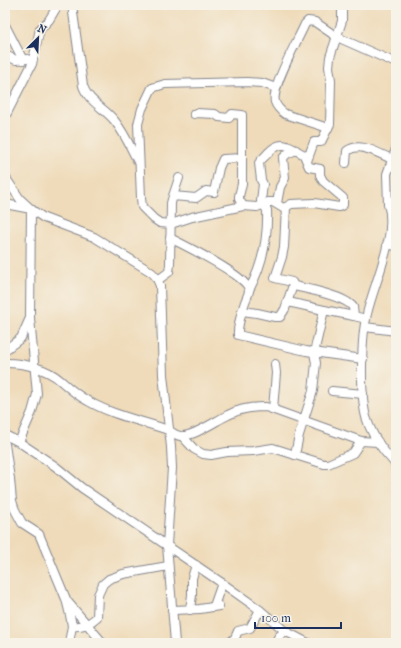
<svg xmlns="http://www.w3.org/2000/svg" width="401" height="648" viewBox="0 0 401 648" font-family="'IM FELL French Canon',serif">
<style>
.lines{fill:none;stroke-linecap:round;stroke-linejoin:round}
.minor-casing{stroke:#85858c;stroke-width:10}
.minor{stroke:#fff;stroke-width:8}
</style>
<rect width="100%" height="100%" fill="#f7f3e8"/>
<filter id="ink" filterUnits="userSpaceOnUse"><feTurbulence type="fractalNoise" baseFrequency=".025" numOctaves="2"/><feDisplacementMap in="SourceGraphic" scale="8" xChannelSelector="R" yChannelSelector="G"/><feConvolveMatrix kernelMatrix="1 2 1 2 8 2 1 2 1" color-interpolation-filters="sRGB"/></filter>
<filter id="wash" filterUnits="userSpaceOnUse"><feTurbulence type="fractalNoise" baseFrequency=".012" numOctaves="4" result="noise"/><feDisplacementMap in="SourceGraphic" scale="16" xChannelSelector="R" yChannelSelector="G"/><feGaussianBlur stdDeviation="0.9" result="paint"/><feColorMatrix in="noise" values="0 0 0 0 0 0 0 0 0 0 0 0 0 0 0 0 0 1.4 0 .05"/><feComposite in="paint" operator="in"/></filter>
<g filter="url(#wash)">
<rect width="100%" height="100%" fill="#efdbba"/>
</g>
<g filter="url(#ink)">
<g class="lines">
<g class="minor-casing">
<g id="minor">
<path d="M72,5L83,86C88,101 104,108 114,120C124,132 130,146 137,160"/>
<polyline points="5,25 23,60"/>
<polyline points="5,55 16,60 27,59"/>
<path d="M194,114L196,113L215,114L219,117L229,118L232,114L242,115V184L239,196V199L243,206L257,207L268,202H273L283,208L286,207L291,204L314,203L339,207L343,205V198L323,181L320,175V169L309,167L304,155C289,146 281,139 268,153C265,157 261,159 259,163L261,180L263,184L261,201L267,210C268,237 262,266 249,290"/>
<polyline points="5,117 32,64 40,29 49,20 58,5"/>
<path d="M328,128L285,114C281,111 277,108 275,102C271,87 298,40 305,24L308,21L315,22L337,37L396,63"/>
<polyline points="307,161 314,142 321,142 330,124 331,80 329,67 330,57 342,21 342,5"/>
<path d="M346,163L347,151C360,141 379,154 392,159"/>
<path d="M5,177L20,199L32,210L44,218L94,237L148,270C155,274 157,278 160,286L163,375L171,447L172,468L167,545L175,643"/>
<polyline points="173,196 179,178"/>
<path d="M396,200L388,204C398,235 374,283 367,314C361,337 360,394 366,417C370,430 377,442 385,452C389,457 394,461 396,466"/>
<polyline points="277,203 280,187 285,178 283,158 287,154 296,150"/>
<polyline points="5,204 31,209 30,318 37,394 32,412 19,442"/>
<polyline points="388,204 387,174 396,149"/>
<polyline points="243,206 192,217 171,224 160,223 154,219 142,207 141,198 138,124 142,109 152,88 165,84 247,82 262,83 276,88"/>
<path d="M286,207L284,247L282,257L275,278L292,282L294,286C308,289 345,296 353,307L354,316L366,319"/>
<path d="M170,238C184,245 249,277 249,290C249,294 246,299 245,302C242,312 237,325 238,335L306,351L363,359"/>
<polyline points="387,244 396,246"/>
<polyline points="158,280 169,272 170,264 171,203 173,196 196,198 206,191 214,192 219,168 223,159 242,158"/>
<polyline points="288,302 324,310 354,316"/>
<polyline points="242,311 257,313 275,317 280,317 285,309 293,285"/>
<polyline points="365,327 396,331"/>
<polyline points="5,350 21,338 29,320"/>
<path d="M5,363C24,363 47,368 61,381C70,389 78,396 88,401C112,415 142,421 168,430C172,432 176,436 181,436C193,437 217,420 228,415C239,409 254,407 266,407L361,441L378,442"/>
<polyline points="332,391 363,394"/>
<polyline points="273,409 276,373 275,364"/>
<polyline points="5,435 19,442 55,466 82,488 222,583 260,610 285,631 308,643"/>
<polyline points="182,436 194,449 203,454 211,455 227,452 253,451 273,448 324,464 328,464 353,453 361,441"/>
<polyline points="5,444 10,479 5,490"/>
<polyline points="295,455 299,435 313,391 316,363 314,353 324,310"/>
<polyline points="10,479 12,501 15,510 22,523 39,534 66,599 70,615 72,626 69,643"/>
<polyline points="67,601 103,643"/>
<polyline points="214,606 222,583"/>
<polyline points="172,610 200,609 219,606"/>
<polyline points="190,610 192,595 192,578 196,565"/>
<path d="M72,626C83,627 89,624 97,617L98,595L103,584L109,579L123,574L168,566"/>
<polyline points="229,643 235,638 238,631 250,628 260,610"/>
<polyline points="275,643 279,636 285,631"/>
</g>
</g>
<use href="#minor" class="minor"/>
</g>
</g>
<rect width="401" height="648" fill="none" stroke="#f7f3e8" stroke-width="20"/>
<g transform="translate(38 38) rotate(24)" stroke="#f7f3e8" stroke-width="3" paint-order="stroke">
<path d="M0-3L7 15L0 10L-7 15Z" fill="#1b2f5e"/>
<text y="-6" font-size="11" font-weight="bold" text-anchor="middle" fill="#1b2f5e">N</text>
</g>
<path d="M255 622v6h86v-6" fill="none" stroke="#1b2f5e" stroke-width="2"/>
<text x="261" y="622" font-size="12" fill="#1b2f5e" stroke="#f7f3e8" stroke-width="3" paint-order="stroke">100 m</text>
</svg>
